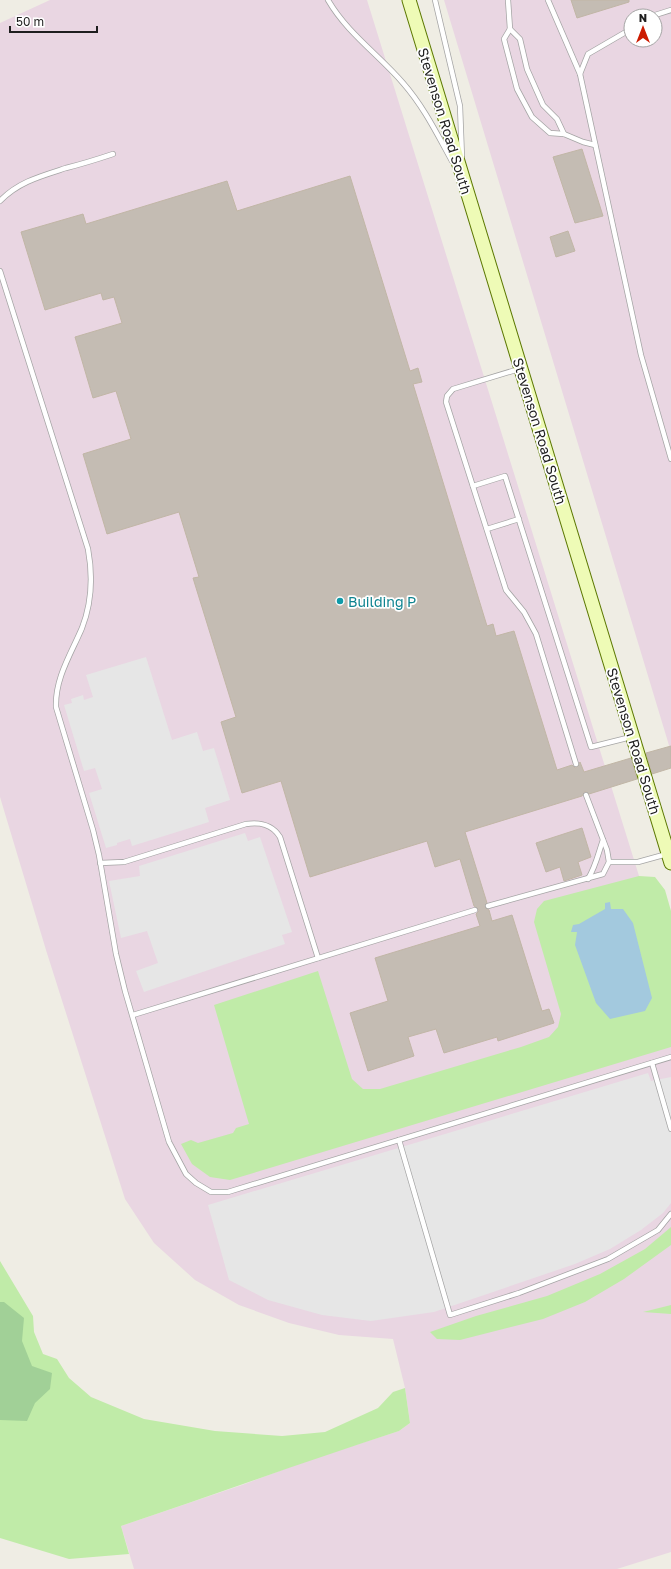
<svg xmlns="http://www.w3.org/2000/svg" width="671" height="1569" viewBox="0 0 671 1569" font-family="'Golos Text',sans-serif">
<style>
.industrial{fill:#e9d6e2;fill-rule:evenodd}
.grass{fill:#c0eba8}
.forest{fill:#a1d097}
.parking{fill:#e6e6e6}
.water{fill:#a3c9de}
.building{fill:#c4bcb3;stroke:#c1b6a6}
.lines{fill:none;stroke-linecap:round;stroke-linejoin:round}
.service-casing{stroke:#a5a5a5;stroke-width:6}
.secondary-casing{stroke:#5c7802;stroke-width:15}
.service{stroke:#fff;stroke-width:4.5}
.secondary{stroke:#eefbb6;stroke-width:13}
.culture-dot{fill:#0f9aa8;stroke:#fff;stroke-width:1.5}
.labels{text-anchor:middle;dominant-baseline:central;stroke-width:3.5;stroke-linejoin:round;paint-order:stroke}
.street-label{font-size:14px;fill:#1e1e1e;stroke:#fff}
.culture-label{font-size:14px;fill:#0d838f;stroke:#fff;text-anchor:start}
</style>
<rect width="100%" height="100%" fill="#efede4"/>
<g class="industrial">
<polygon points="50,0 367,0 671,979 671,1552 617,1569 134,1569 121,1526 242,1485 306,1461 399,1431 410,1423 405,1388 393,1339 339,1335 289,1323 239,1305 195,1280 154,1243 125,1199 46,950 0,797 0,23"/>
<path d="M444,0H671V752ZM631,16H655V40H631Z"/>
</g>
<g class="grass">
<polygon points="639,876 655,877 665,890 671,911 671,1047 230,1180 210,1177 192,1164 181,1144 191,1140 198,1143 233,1133 236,1128 249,1124 214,1005 318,971 352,1079 363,1089 380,1089 521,1047 549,1037 558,1027 561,1014 534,922 537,909 544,901"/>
<polygon points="671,1227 671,1245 624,1279 585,1302 543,1319 460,1340 437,1339 430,1332 476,1316 547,1296 600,1274 645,1249"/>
<path d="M0,1261L33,1316L34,1332L43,1354L57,1359L69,1378L91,1397L144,1419L215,1431L282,1436L325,1432L378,1408L393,1392L405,1388L410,1423L399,1431C306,1461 214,1495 121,1526L129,1554L69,1559L0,1538Z"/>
<polygon points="671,1305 671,1314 643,1312"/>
</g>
<polygon class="forest" points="0,1302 4,1302 24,1318 22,1341 32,1366 52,1373 50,1389 35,1403 27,1421 0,1420"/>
<g class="parking">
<polygon points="146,657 172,740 197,732 203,751 214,748 230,800 205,808 209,822 132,846 130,839 117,843 117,845 106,848 89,793 102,789 95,768 84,771 64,705 72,703 71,699 83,695 84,700 93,697 86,675"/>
<polygon points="245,833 248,841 260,837 292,932 282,935 285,944 144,992 136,971 158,963 147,931 121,938 109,881 140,876 139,866"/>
<polygon points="648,1073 651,1081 671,1077 671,1203 663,1213 641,1230 610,1249 575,1264 434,1312 371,1321 322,1315 268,1300 229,1280 208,1205"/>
</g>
<polygon class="water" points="610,902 611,909 623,909 633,923 652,998 645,1011 610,1019 596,1003 575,945 577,932 571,932 573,925 579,924 605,909 605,903"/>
<g class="building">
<polygon points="571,0 629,0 629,2 577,18"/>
<polygon points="582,149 603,216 575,223 553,157"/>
<polygon points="350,176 410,371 418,368 422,382 413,384 487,626 493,624 496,636 514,631 557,770 572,765 575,768 577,767 580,762 584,772 631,758 637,779 589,794 585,791 582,796 465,832 487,903 485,907 489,910 492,921 512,915 542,1011 549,1009 554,1023 498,1041 497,1037 444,1053 436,1029 408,1037 414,1056 368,1071 350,1013 388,1001 375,958 480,926 476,914 479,911 478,909 474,906 460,859 435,867 427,841 310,877 281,781 242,793 221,722 236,717 193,578 199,577 179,512 107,534 83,454 131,439 116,391 93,398 75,337 122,323 114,297 103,300 101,293 45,310 21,232 83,214 86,224 227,181 237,211"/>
<polygon points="568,231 575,251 556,257 550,237"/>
<polygon points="671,746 671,768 652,774 646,753"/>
<polygon points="582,828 591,857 578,862 582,875 564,881 560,867 546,872 536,843"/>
</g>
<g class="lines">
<g class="service-casing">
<g id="service">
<path d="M328,0C347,33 379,55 403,83C424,107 437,134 452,161"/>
<polyline points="435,0 460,106 462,158"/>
<polyline points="508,0 510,29 504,39 517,89 532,117 550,133 564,134 583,142 595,145"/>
<polyline points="548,0 580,74"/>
<polyline points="652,16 671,10"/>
<polyline points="510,29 520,39 527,69 543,105 557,119 564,134"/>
<polyline points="631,29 588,54 580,74 641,355 671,459"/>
<path d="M0,201C18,182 41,176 66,168C82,164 98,159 113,154"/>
<path d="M0,271L88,549C93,576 92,602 82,628C71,654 55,678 56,707L93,830L99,855L116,954L125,991L169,1142L186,1174L196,1183L211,1192H228L671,1057"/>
<polyline points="519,369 453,389 447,396 446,402 506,590 524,612 536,634 576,764"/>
<polyline points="473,486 505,476 591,747 631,737"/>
<polyline points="487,529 519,519"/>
<polyline points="609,862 638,862 667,854"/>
<path d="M100,863L124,862L246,824C260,822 272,824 280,837L318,958"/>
<path d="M588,879C596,866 598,854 603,840"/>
<polyline points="488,906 603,874 609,862 607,850 586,795"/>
<polyline points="133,1015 475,910"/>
<polyline points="652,1063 671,1129"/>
<polyline points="399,1140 450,1315 519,1293 608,1259 658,1230 671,1214"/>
</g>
</g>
<g class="secondary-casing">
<polyline id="secondary" points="409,0 671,863"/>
</g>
<use href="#service" class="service"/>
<use href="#secondary" class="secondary"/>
</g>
<circle class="culture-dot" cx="340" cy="601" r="4"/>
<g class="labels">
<g class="street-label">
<text transform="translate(445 121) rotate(73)">Stevenson Road South</text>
<text transform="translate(540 431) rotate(73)">Stevenson Road South</text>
<text transform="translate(634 741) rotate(73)">Stevenson Road South</text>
</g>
<g class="culture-label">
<text x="348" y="601">Building P</text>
</g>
</g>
<g transform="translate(643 28)"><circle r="19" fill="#ffffff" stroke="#a5a5a5"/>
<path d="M0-3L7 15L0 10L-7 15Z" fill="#cc1b00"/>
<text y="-6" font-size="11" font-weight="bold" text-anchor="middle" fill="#1e1e1e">N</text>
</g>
<path d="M10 26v6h87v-6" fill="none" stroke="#1e1e1e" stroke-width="2"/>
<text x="16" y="26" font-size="12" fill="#1e1e1e" stroke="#ffffff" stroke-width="3" paint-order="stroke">50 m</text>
</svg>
